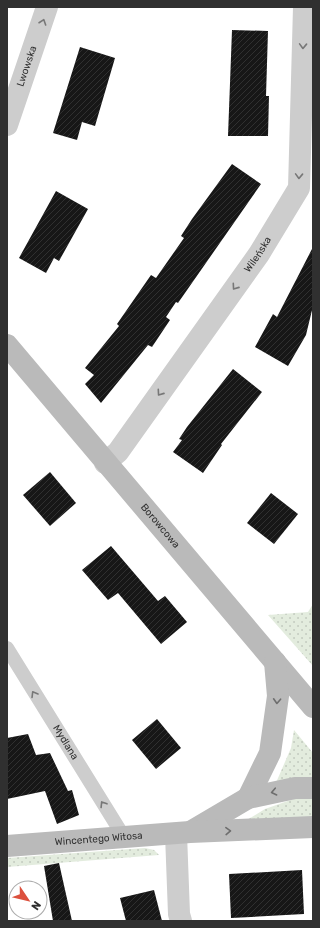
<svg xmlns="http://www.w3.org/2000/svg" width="320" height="928" viewBox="0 0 320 928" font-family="Rubik,sans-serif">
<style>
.grass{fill:url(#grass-dots)}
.building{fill:url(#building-hatch)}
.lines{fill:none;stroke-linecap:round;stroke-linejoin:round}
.lane{stroke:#cdcdcd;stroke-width:14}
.street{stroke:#cdcdcd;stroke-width:22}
.secondary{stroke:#bababa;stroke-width:22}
.oneway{stroke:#777}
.oneway2{stroke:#6e6e6e}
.labels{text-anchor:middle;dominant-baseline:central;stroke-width:4;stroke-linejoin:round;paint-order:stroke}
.street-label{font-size:10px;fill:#303030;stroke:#fff}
</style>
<defs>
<pattern id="grass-dots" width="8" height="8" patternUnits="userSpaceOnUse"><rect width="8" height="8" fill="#e3ecde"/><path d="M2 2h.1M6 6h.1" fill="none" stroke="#c3cbbf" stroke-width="1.8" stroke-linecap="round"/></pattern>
<pattern id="building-hatch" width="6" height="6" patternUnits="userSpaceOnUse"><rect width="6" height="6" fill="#171717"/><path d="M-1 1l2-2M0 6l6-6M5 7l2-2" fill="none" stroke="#303030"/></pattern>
</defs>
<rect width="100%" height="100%" fill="#fff"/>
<g class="grass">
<polygon points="313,604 313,666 268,615 308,612"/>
<polygon points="294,730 313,753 313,780 275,785 291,748"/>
<polygon points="299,797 313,797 313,818 247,820 265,809"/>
<polygon points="145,848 154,850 159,855 7,867 7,858"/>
</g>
<g class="building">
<polygon points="232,30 268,31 266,96 269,96 268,136 228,136"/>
<polygon points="80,47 115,58 95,126 82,122 77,140 53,133"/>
<polygon points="232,164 261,184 178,303 176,302 166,317 170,320 152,347 148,345 101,403 85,384 94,375 85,368 119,326 117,324 151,275 156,278 184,238 181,236 192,219"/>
<polygon points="56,191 88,209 59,261 54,258 46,273 19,258"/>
<polygon points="313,247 313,306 306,335 288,366 255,347 273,314 277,317"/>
<polygon points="233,369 262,392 221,444 222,445 203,473 173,452 182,440 179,439 187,427"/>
<polygon points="50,472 76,503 50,526 23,495"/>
<polygon points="271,493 298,514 274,544 247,523"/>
<polygon points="111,546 158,601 165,596 187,622 161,644 118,593 108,600 82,570"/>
<polygon points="157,719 181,748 156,769 132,740"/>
<polygon points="28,734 36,755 50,753 68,791 72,790 79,815 57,824 45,791 7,799 7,738"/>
<polygon points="59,863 72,921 53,921 44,866"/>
<polygon points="302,870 304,914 231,918 229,874"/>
<polygon points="154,890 162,921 126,921 120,898"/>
</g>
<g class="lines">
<path class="lane" id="s1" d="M7,648L124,837"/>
<g class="street">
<path id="s2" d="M7,125L47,7"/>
<path id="s3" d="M105,463L118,452L259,254L299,188L304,7"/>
<polyline points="176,834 179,914 181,921"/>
</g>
<g class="secondary">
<path id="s4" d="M7,345L313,707"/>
<polyline points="248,798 270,753 278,696 275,662"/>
<polyline points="192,831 248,798 295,788 313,788"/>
<path id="s5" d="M7,846L190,832L313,827"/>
</g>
</g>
<defs><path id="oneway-chevron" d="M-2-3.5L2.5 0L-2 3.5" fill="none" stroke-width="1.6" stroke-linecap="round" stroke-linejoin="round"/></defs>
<g class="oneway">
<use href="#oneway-chevron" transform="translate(43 22) rotate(-71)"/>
<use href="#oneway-chevron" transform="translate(303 46) rotate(92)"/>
<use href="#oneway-chevron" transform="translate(299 176) rotate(92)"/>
<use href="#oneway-chevron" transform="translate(235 287) rotate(125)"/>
<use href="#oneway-chevron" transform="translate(160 393) rotate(125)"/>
<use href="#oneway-chevron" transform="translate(34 694) rotate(-121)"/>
<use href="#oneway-chevron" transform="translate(103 804) rotate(-122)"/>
</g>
<g class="oneway2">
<use href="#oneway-chevron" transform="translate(277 701) rotate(93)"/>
<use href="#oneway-chevron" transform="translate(274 792) rotate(168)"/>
<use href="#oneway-chevron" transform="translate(228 831) rotate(-2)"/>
</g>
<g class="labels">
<g class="street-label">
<text stroke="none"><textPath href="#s2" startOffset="62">Lwowska</textPath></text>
<text stroke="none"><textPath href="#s3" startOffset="259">Wileńska</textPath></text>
<text stroke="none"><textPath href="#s4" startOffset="237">Borowcowa</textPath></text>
<text stroke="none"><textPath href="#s1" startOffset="111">Mydlana</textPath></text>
<text stroke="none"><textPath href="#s5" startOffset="92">Wincentego Witosa</textPath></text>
</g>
</g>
<rect width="320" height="928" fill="none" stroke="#303030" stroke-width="16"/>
<g transform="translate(28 900) rotate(125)"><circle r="19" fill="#ffffff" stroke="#acacac"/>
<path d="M0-3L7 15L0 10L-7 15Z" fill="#dc503d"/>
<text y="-6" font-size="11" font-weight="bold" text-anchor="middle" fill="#303030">N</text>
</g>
</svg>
